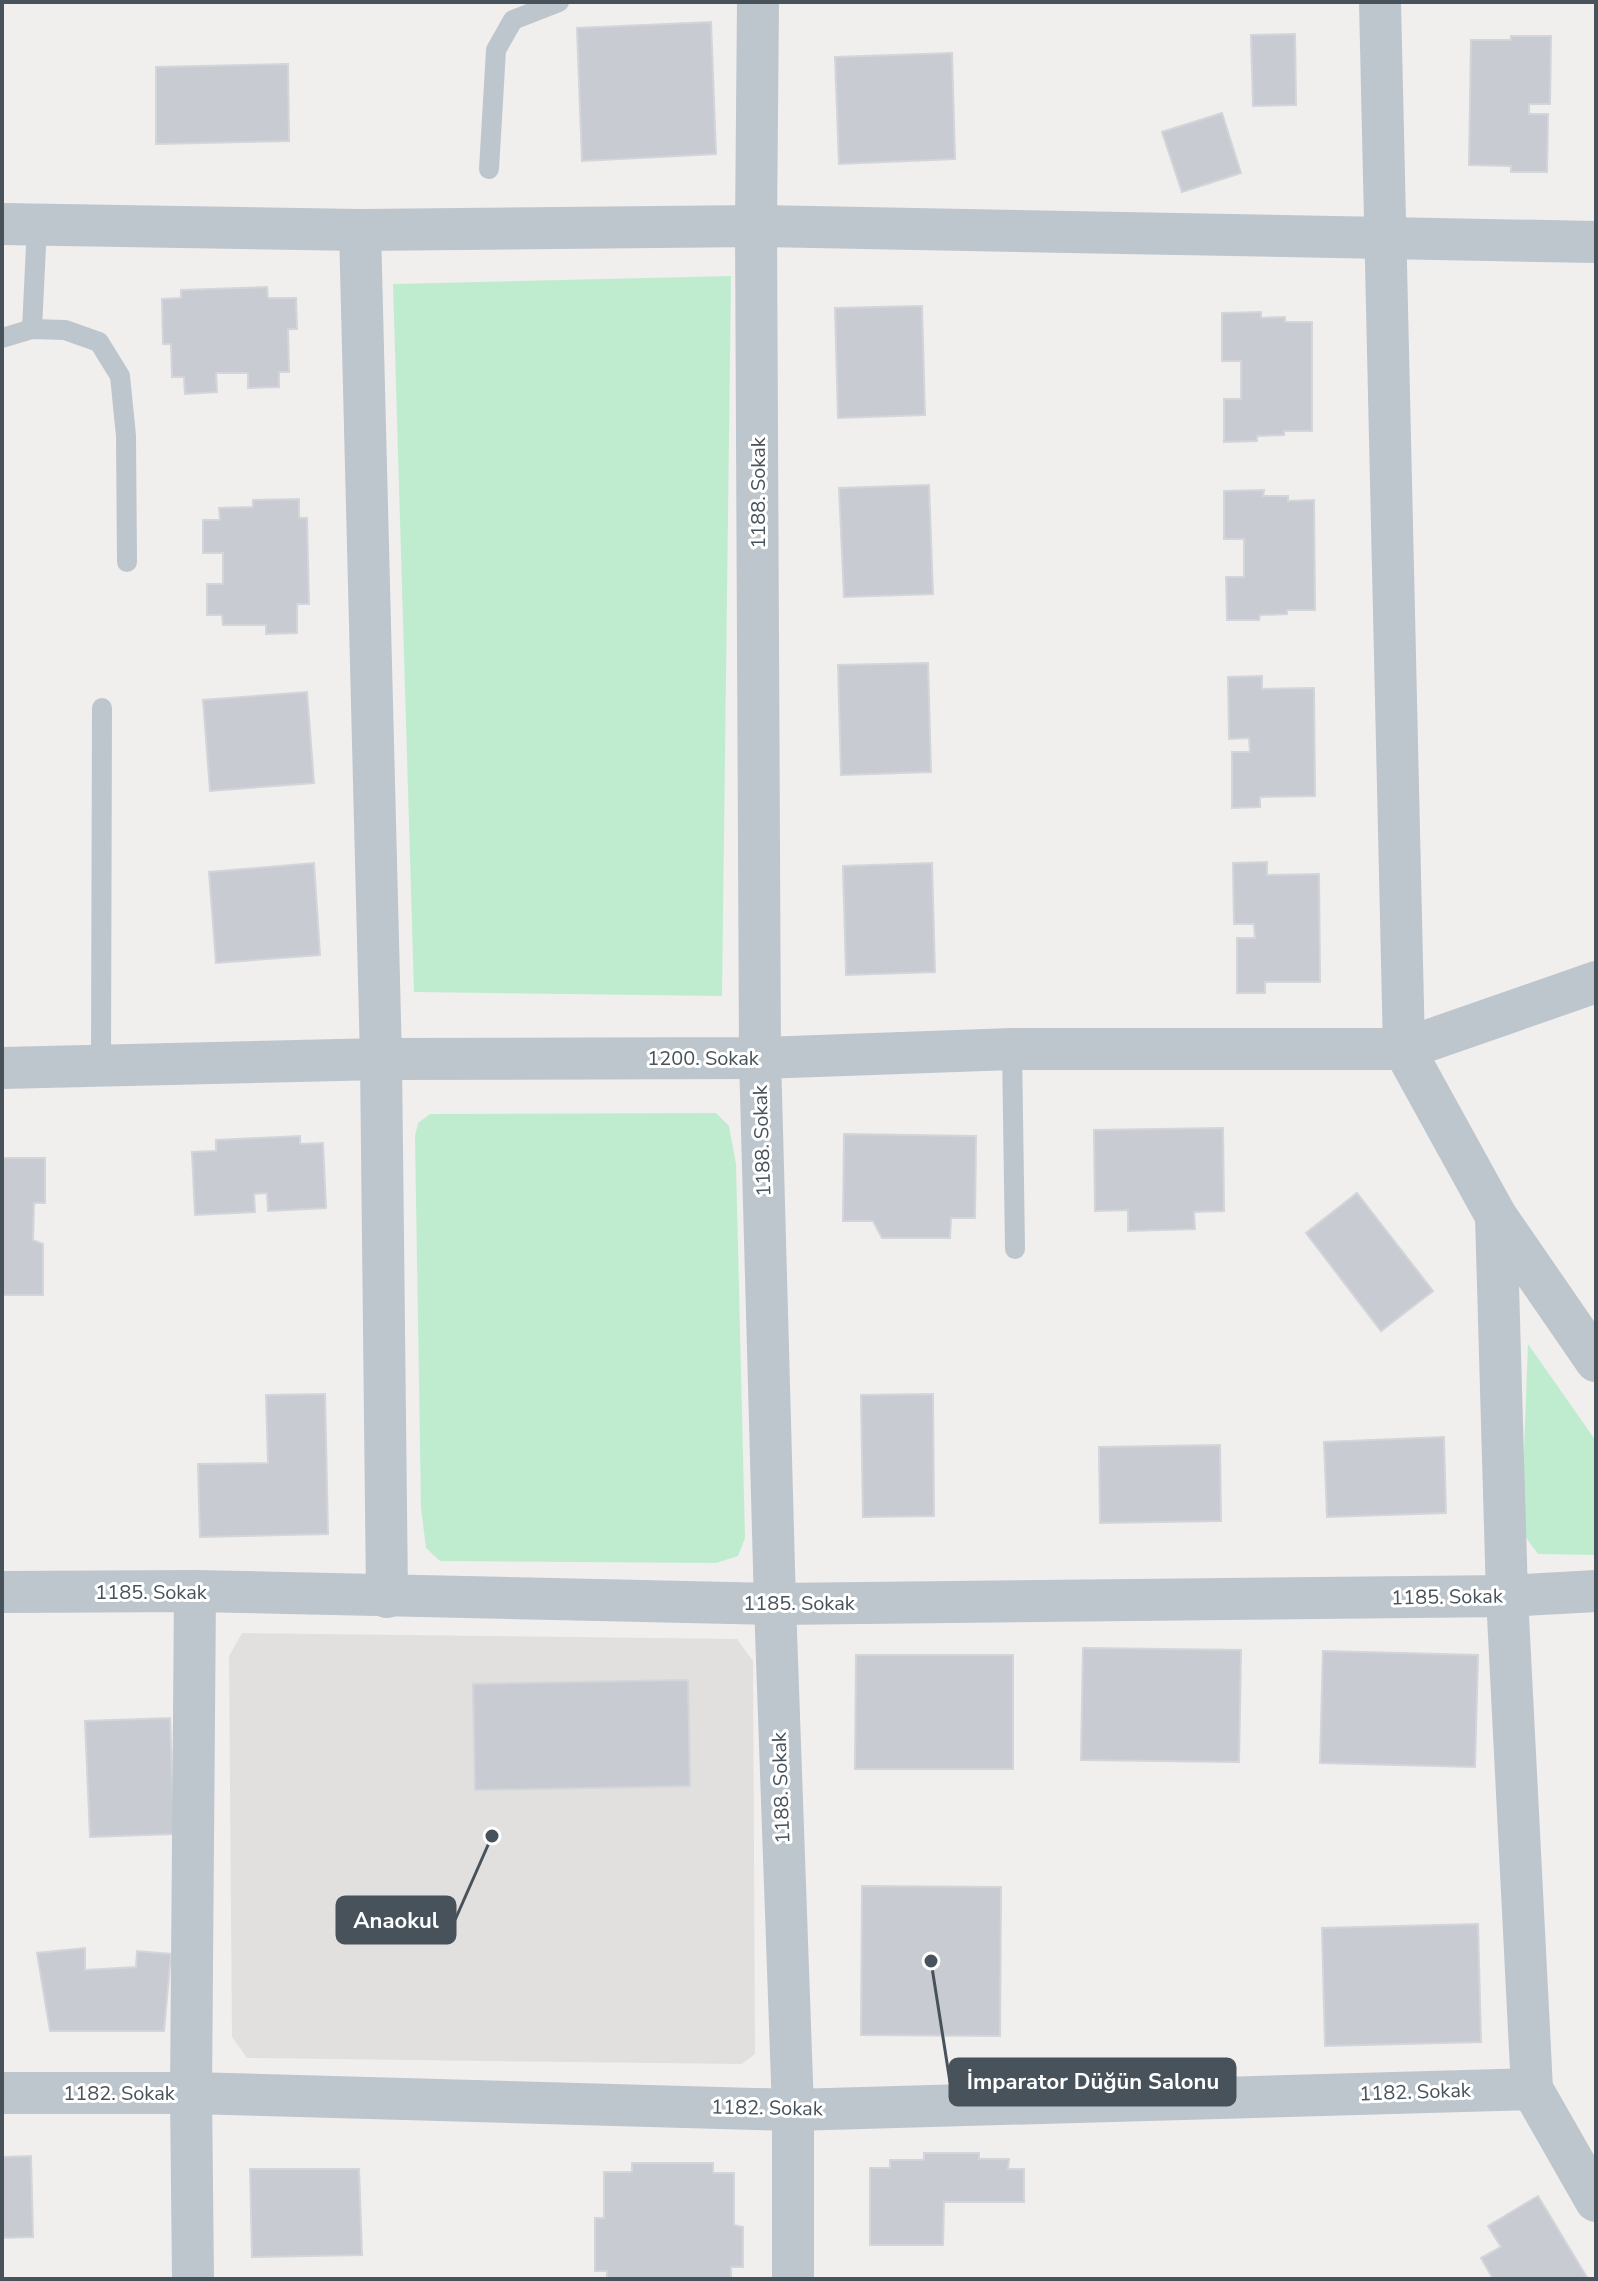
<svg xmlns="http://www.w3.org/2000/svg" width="1598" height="2281" viewBox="0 0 1598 2281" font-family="'Nunito Sans',sans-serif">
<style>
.education{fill:#e2dfdf}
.green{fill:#bfecce}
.building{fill:#c8cbd1;stroke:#d2d5d9;stroke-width:2}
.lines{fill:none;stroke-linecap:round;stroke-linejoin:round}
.lane{stroke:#bdc6cc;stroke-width:20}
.street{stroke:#bdc6cc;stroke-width:42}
.labels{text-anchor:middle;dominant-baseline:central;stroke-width:6;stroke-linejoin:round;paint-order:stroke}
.street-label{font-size:20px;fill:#47525a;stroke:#fff}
.leader{fill:none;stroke:#47525a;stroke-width:3}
.callout-dot{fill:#47525a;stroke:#fff;stroke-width:3}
.callout{fill:#47525a;stroke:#47525a;stroke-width:3}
.callout-label{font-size:22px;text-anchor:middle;font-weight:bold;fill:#fff}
</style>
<rect width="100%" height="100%" fill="#f1eeee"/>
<polygon class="education" points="242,1633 737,1639 753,1661 755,2054 742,2064 247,2058 232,2037 229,1656"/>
<g class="green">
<polygon points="731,276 722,996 414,992 393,284"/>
<polygon points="716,1113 729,1126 736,1164 745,1538 738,1556 716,1563 440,1561 426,1548 421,1508 415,1136 418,1123 430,1114"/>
<polygon points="1528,1344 1596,1441 1596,1555 1538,1554 1521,1531"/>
</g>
<g class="building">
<polygon points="711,22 716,154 582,161 577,28"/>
<polygon points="1295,34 1296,105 1253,106 1251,35"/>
<polygon points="1511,36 1551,36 1550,104 1529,104 1529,114 1548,114 1547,172 1511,172 1511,166 1469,165 1471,40 1511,40"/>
<polygon points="952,53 955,159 839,164 835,57"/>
<polygon points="288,64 289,141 156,144 156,67"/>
<polygon points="1222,113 1241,173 1182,192 1162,132"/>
<polygon points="267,287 268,298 296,298 297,329 288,329 289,372 279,372 279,387 248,388 248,373 216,373 217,392 185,394 184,377 172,377 171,344 163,344 162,299 181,298 181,290"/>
<polygon points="922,306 925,415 838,418 835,308"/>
<polygon points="1261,312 1261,318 1285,317 1285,322 1312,322 1312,431 1284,431 1284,435 1257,436 1257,441 1224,442 1224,399 1241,399 1241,361 1222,361 1222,313"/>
<polygon points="929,485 933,594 844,597 839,488"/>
<polygon points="1264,490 1263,496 1288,496 1288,501 1314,500 1315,610 1287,610 1287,614 1260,615 1259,620 1227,620 1226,577 1244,577 1244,539 1224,539 1224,491"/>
<polygon points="299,499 299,518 307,518 309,604 297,604 297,633 266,634 266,625 223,625 222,615 207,615 207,584 223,584 223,553 203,553 203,520 220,520 219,508 253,507 253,500"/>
<polygon points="928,663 931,772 841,775 838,665"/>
<polygon points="1262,676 1262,689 1314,688 1315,796 1260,797 1260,807 1232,808 1232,752 1250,752 1249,738 1229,739 1228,677"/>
<polygon points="307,692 314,783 210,791 203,700"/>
<polygon points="1267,862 1267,875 1319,874 1320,982 1265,982 1265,993 1237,993 1237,938 1255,938 1254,924 1234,924 1233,863"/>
<polygon points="314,863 320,955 216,963 209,872"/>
<polygon points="932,863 935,972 846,975 843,866"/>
<polygon points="1223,1128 1224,1211 1194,1212 1195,1229 1128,1231 1128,1210 1095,1211 1094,1130"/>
<polygon points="844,1134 976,1136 975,1218 951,1218 950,1238 882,1238 873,1221 843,1221"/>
<polygon points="300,1136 300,1144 323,1143 326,1208 268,1211 267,1193 254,1194 255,1212 195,1215 192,1152 216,1151 216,1140"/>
<polygon points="2,1158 45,1158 45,1203 34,1203 33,1240 43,1244 43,1295 2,1295"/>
<polygon points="1357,1193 1433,1291 1381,1331 1306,1233"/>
<polygon points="325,1394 328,1534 200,1537 198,1464 268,1463 266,1395"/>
<polygon points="933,1394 934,1516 863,1517 861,1395"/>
<polygon points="1444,1437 1446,1513 1327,1517 1324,1442"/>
<polygon points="1220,1445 1221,1521 1100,1523 1099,1447"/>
<polygon points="1083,1648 1241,1650 1239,1762 1081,1760"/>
<polygon points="1323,1651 1478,1655 1475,1767 1320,1763"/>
<polygon points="856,1655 1013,1655 1013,1769 855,1769"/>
<polygon points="688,1680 690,1786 475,1790 473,1684"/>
<polygon points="170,1718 174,1834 90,1837 85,1721"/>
<polygon points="862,1886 1001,1887 1000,2036 861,2035"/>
<polygon points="1478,1924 1481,2042 1325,2046 1322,1928"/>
<polygon points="85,1948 85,1970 136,1967 137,1951 171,1954 164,2031 50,2031 37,1953"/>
<polygon points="924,2153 979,2153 979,2159 1009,2159 1008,2169 1024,2169 1024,2202 944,2202 943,2245 870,2245 870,2168 890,2168 890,2160 924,2160"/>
<polygon points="31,2156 33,2237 2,2238 2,2157"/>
<polygon points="632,2163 713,2163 713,2173 734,2173 734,2225 743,2227 743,2267 731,2267 731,2279 607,2279 607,2271 595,2271 595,2218 604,2218 604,2172 632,2172"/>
<polygon points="250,2169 359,2169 362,2255 252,2257"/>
<polygon points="1538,2196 1588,2279 1493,2279 1481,2258 1501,2247 1488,2226"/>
</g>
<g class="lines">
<g class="lane">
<polyline points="489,169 496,50 513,20 559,2"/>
<polyline points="32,329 37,225"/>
<polyline points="2,338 32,329 65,330 99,342 120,376 126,436 127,562"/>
<polyline points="1012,1049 1015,1249"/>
<polyline points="101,1067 102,708"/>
</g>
<g class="street">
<polyline points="758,2 756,226 760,1058 775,1604 793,2110 793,2279"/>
<polyline points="1380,2 1404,1049 1496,1216 1596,1361"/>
<polyline points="2,224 360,230 756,226 1596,242"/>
<polyline points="360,230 381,1059 387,1597"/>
<polyline points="2,1068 381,1059 760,1058 1012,1049 1404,1049 1596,982"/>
<polyline points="1496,1216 1507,1596 1532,2089 1596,2201"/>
<polyline points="2,1592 195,1591 775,1604 1507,1596 1596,1591"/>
<polyline points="2,2093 191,2093 793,2110 1532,2089"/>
<polyline points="193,2279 191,2093 195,1591"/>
</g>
</g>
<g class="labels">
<g class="street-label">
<text transform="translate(758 493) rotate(-90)">1188. Sokak</text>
<text x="703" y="1058">1200. Sokak</text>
<text transform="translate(762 1141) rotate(-92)">1188. Sokak</text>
<text x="151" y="1592">1185. Sokak</text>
<text transform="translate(1447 1597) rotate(-1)">1185. Sokak</text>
<text x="799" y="1603">1185. Sokak</text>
<text transform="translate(781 1788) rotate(-92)">1188. Sokak</text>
<text transform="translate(1415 2092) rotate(-2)">1182. Sokak</text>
<text x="119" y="2093">1182. Sokak</text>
<text transform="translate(767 2108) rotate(1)">1182. Sokak</text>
</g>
</g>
<path class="leader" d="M492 1836L455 1920M931 1961L950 2082"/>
<g class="callout-dot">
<circle cx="492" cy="1836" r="8"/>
<circle cx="931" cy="1961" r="8"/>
</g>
<g class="callout">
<rect x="337" y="1897" width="118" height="46" rx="8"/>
<rect x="950" y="2059" width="285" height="46" rx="8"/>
</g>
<g class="callout-label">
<text x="396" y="1928">Anaokul</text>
<text x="1093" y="2089">İmparator Düğün Salonu</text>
</g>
<rect width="1598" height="2281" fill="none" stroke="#47525a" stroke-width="8"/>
</svg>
